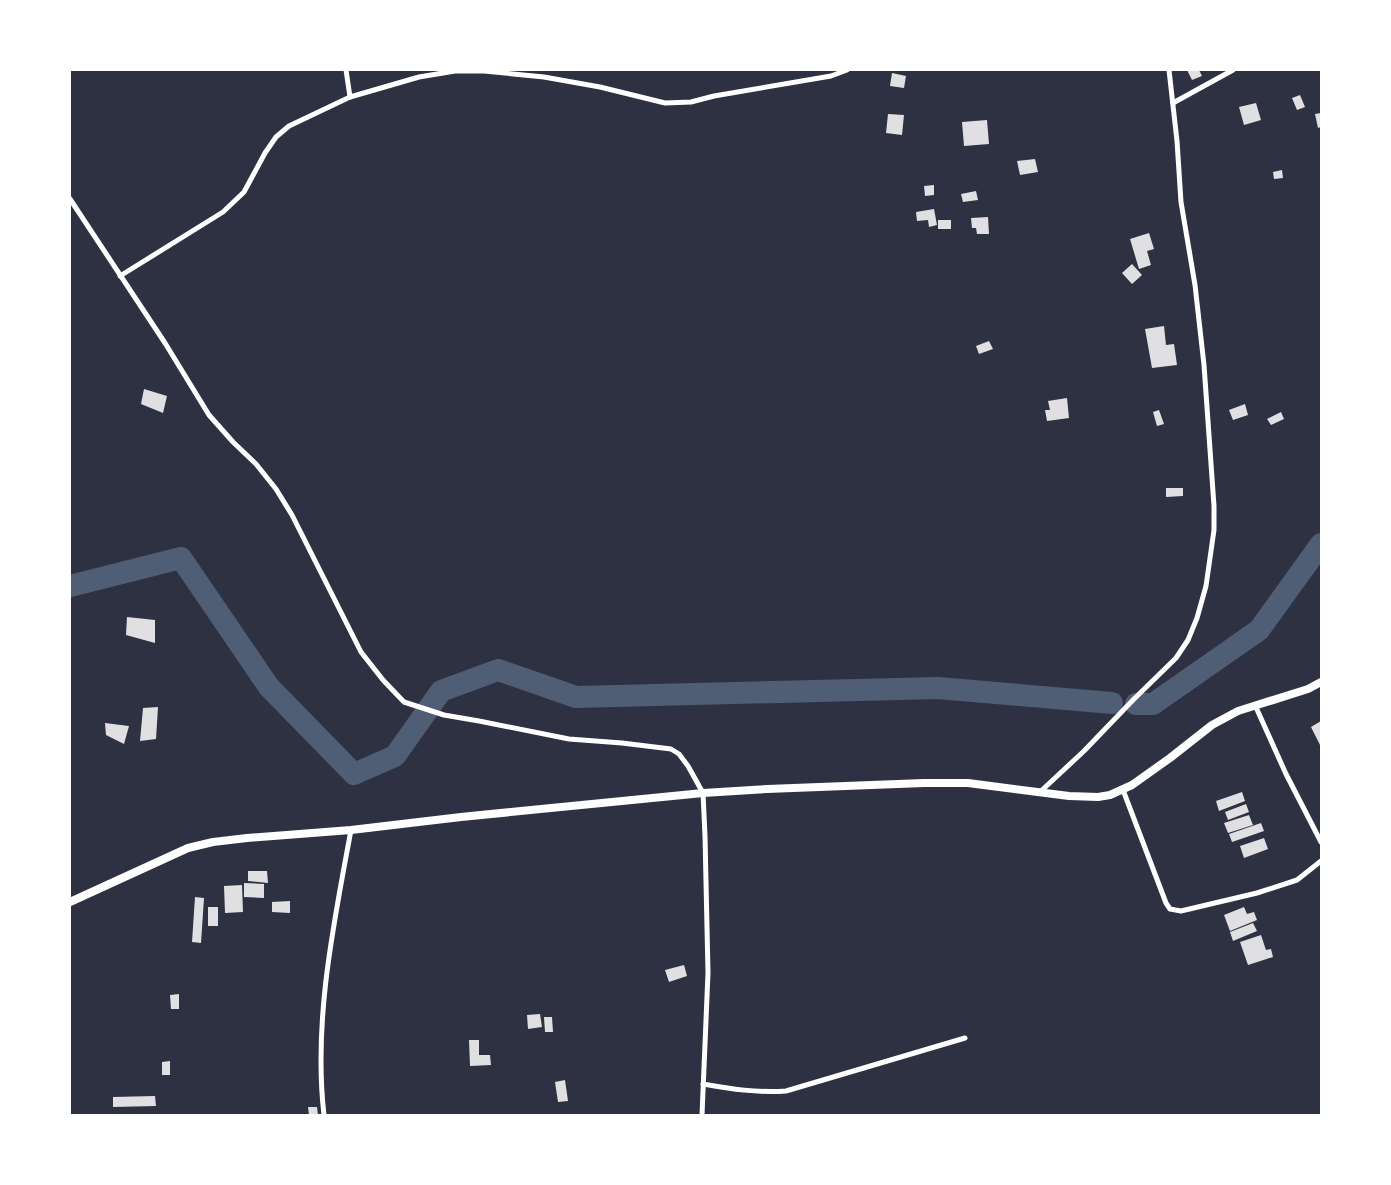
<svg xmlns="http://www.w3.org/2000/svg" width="1391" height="1185" viewBox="0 0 1391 1185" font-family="Raleway,sans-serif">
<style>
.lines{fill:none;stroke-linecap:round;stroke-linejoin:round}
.river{stroke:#4f5d75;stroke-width:22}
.building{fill:#e0e0e3}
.minor{stroke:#fff;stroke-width:5}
.tertiary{stroke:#fff;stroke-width:8}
</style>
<rect width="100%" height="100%" fill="#2d3142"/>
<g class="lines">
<g class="river">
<polyline points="70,586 181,558 269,687 354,774 395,756 441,691 498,670 576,697 938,688 1112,703"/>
<polyline points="1136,704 1153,704 1259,630 1321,544"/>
</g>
</g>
<g class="building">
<polygon points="1187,70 1199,70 1202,76 1192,80"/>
<polygon points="892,73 906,76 904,88 890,86"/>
<polygon points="1300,95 1305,107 1297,110 1292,98"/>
<polygon points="1256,103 1261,120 1244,125 1239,107"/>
<polygon points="1321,113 1321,127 1318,128 1315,114"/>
<polygon points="888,114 904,115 902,135 886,133"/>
<polygon points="987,120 989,144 964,146 962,122"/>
<polygon points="1035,159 1038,172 1020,175 1017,161"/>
<polygon points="1282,170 1283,178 1274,179 1273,172"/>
<polygon points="934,185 934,195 925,196 924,186"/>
<polygon points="976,191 978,200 963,202 961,194"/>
<polygon points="934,209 937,225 929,227 928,220 917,221 916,212"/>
<polygon points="988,217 989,234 977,234 976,228 972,228 971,218"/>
<rect x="938" y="220" width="13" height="9"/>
<polygon points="1149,233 1154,249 1147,251 1151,265 1139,269 1130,239"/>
<polygon points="1132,264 1142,275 1132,284 1122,273"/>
<polygon points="1164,326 1166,345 1174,344 1177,365 1152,368 1145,329"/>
<polygon points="989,341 993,349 979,354 976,346"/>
<polygon points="144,389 167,396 163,413 141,404"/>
<polygon points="1067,398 1069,418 1047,421 1045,410 1050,410 1048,401"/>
<polygon points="1245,404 1248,415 1233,420 1229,410"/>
<polygon points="1159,410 1164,424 1157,426 1153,412"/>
<polygon points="1281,412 1284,419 1271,425 1267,419"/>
<polygon points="1166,488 1183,488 1183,496 1166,497"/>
<polygon points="127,617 155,620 155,643 126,635"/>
<polygon points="158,707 156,739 140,741 143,708"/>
<polygon points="1321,721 1321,747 1311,727"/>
<polygon points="105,723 129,726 124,744 106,735"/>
<polygon points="1242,792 1245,801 1219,811 1216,801"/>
<polygon points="1246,804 1249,812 1228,820 1225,812"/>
<polygon points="1249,815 1253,825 1228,833 1224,823"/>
<polygon points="1261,823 1264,831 1232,842 1229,834"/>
<polygon points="1264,838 1268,849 1244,858 1240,846"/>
<polygon points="248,871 267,871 268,883 248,881"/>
<polygon points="244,883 264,884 264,898 244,897"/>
<polygon points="242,885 243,912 225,913 224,886"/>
<polygon points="195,897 204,898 201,943 192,942"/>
<polygon points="290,901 290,913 272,912 272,902"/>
<rect x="208" y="907" width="10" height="19"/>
<polygon points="1244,907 1247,914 1254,912 1257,920 1230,931 1224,915"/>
<polygon points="1253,923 1257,931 1233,941 1230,932"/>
<polygon points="1261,935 1266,950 1271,949 1273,957 1248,965 1240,942"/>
<polygon points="684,965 687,976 669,982 665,970"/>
<polygon points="179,994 179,1009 171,1009 170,995"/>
<polygon points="540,1014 542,1027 528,1029 527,1015"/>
<polygon points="544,1017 552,1017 553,1032 545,1032"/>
<polygon points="469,1040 479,1040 479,1055 490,1055 491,1065 470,1066"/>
<polygon points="170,1061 170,1075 162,1075 162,1062"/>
<polygon points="565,1080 568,1101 558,1102 555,1082"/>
<polygon points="155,1096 156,1106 113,1107 113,1097"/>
<polygon points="308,1107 317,1107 318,1115 309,1115"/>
</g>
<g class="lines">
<g class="minor">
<polyline points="346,70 350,97"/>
<polyline points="1173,103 1233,70"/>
<polyline points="70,199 165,343 209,415 233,442 256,464 276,489 292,515 361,652 383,680 404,702 444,715 479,721 569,739 622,743 671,749 679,754 688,766 703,793 705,836 708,973 702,1115"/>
<polyline points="120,276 223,212 244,192 265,153 276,137 289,126 350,97 419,77 455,71 484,71 544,77 600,87 665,103 691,102 714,96 831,76 847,70"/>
<polyline points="1255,705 1286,774 1321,842"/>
<polyline points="1123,790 1166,903 1170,909 1181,911 1257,893 1297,880 1321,861"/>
<polyline points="1040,792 1084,751 1134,699 1176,658 1188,640 1197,618 1206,586 1214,530 1214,506 1204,365 1195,285 1181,202 1177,141 1169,70"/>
<path d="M703,1084C731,1089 757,1093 786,1091L965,1038"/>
<path d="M324,1115C313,1021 334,922 351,830"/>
</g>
<polyline class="tertiary" points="70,902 188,848 213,842 247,838 351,830 461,817 703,793 767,789 924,783 968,783 1069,796 1098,797 1110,795 1132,785 1170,758 1212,725 1238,711 1308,689 1321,682"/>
</g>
<rect width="1391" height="1185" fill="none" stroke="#ffffff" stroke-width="142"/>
</svg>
